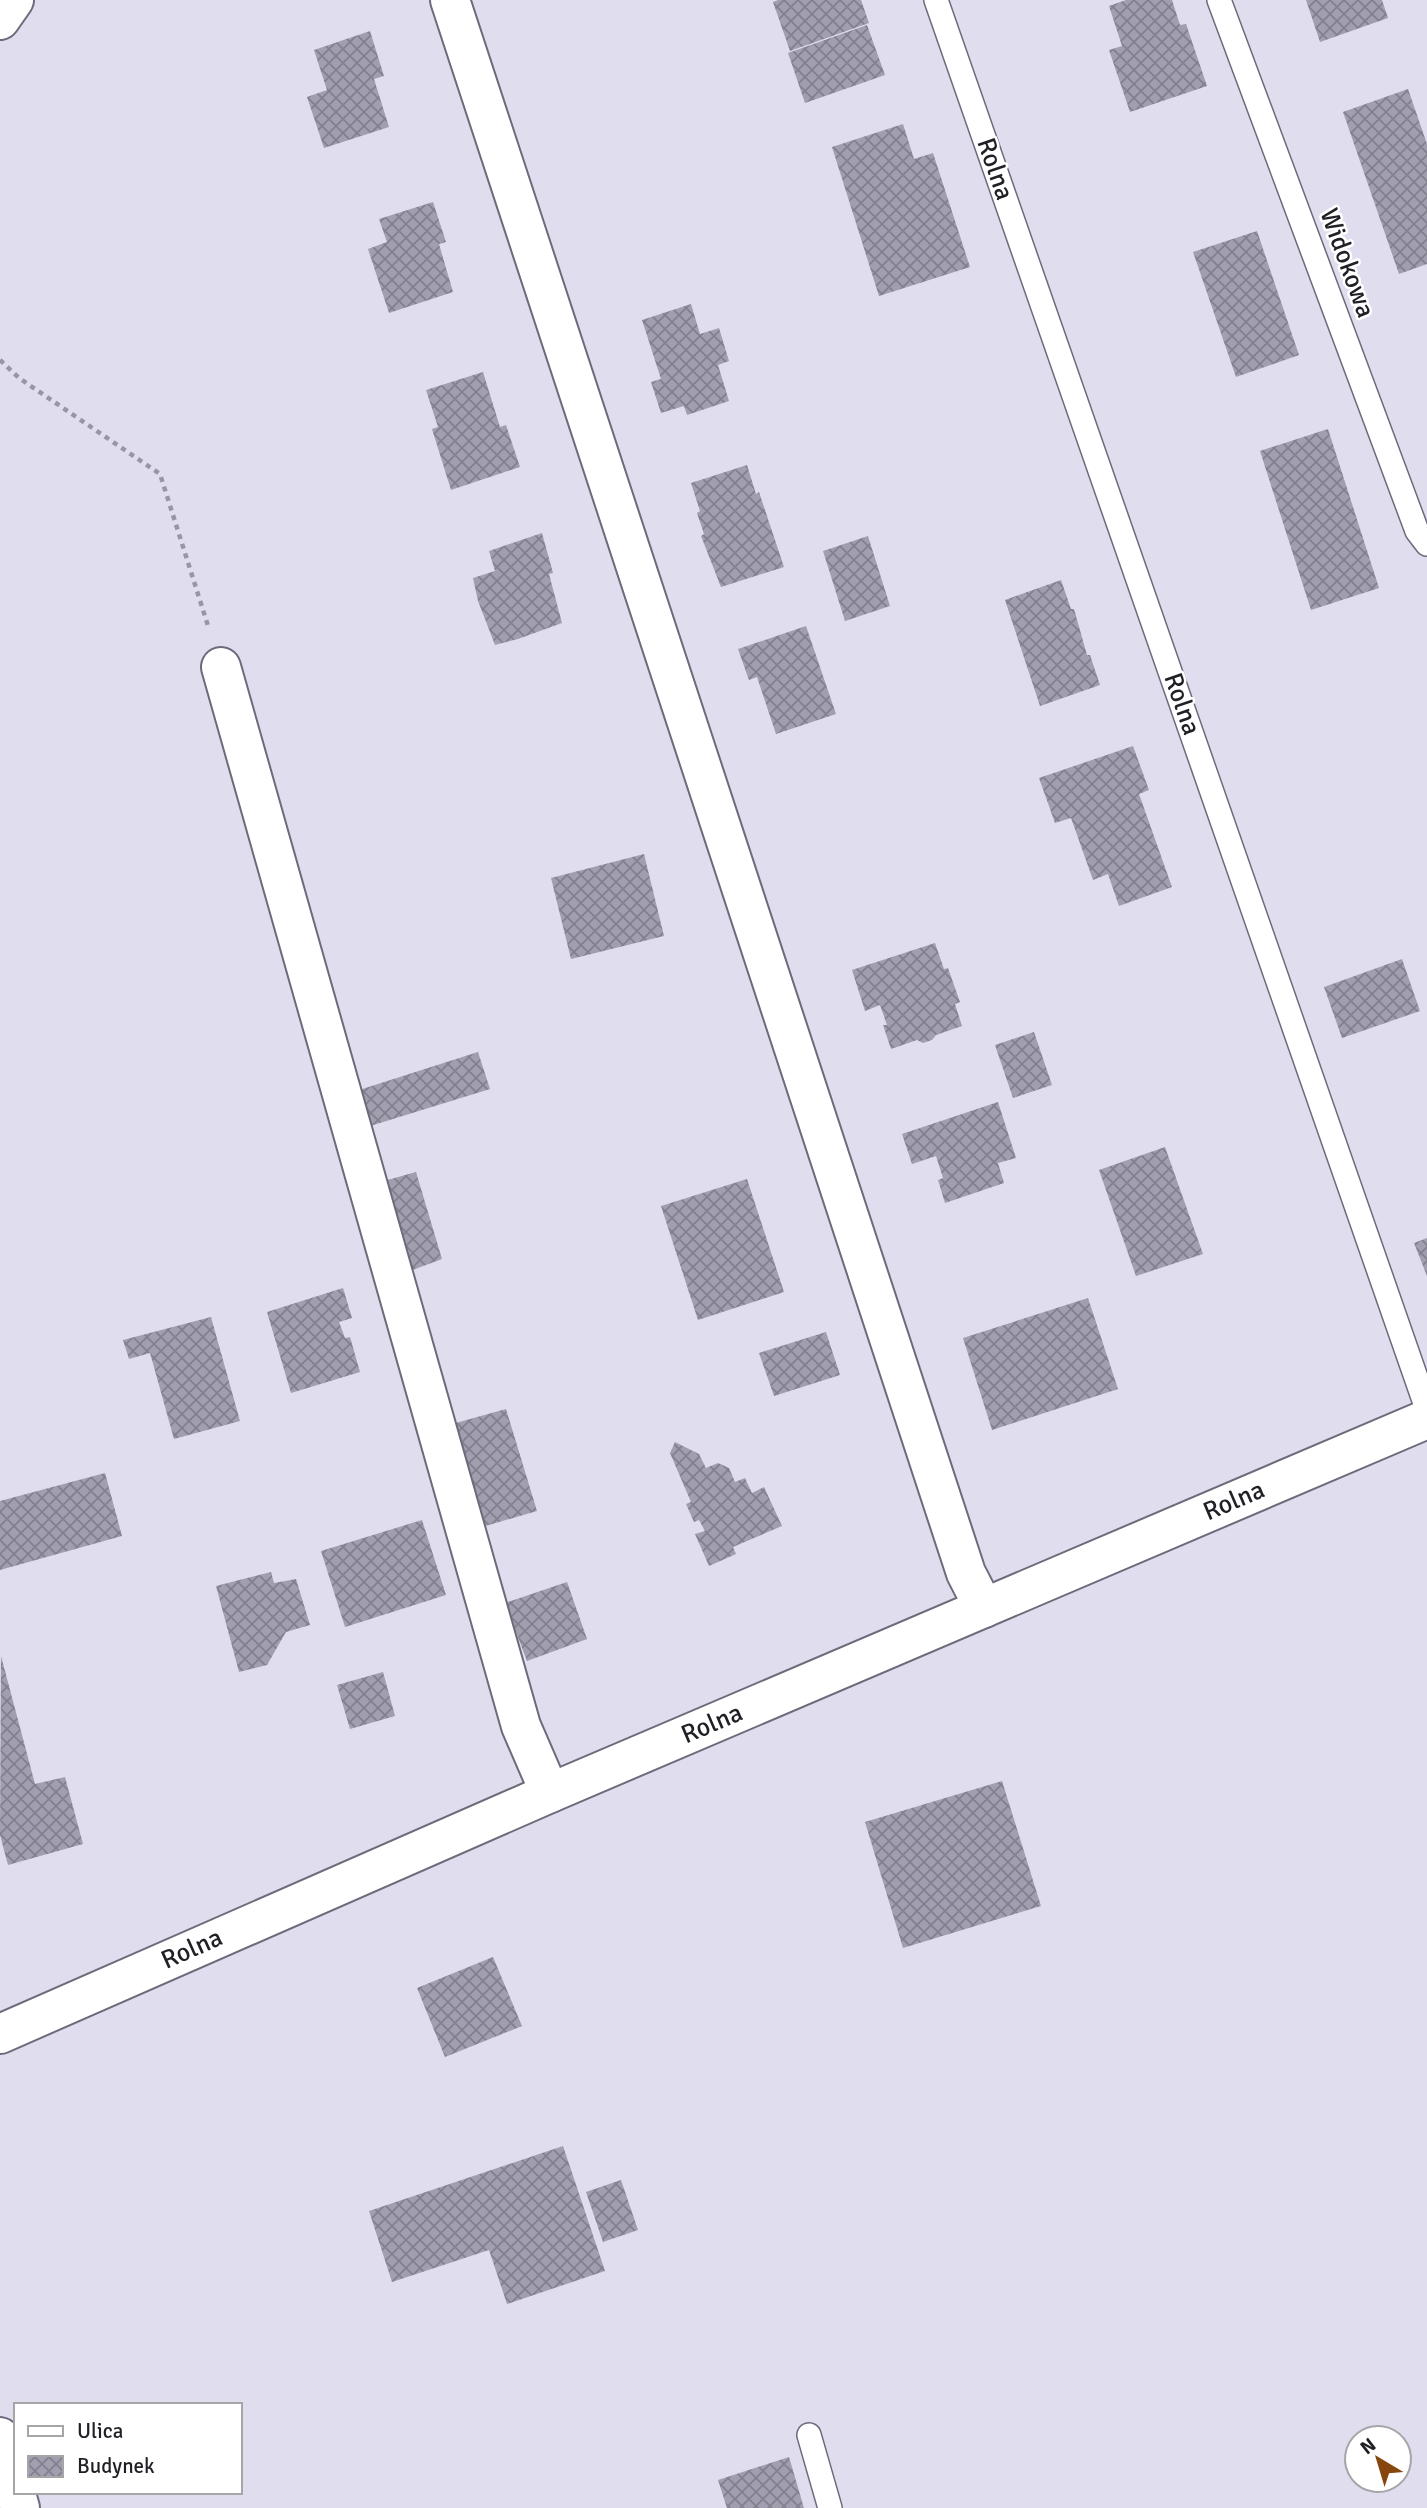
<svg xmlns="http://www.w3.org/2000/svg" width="1427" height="2508" viewBox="0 0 1427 2508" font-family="Signika,sans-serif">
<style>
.building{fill:url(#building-cross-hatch)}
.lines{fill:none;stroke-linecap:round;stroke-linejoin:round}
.service-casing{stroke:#6d6a7a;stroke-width:26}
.minor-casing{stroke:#6d6a7a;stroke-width:42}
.tertiary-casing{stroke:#6d6a7a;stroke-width:42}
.path{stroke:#9996a4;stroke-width:4.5;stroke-dasharray:5 5;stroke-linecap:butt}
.service{stroke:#fff;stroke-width:23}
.minor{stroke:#fff;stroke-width:38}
.tertiary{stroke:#fff;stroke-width:38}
.labels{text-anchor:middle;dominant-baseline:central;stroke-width:5;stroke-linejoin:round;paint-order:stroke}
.street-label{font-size:26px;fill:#201f25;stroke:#fff}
</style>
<defs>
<pattern id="building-cross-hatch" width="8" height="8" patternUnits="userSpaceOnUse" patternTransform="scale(1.75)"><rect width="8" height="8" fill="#a19eaf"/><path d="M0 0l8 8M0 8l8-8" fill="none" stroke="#83808e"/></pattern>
</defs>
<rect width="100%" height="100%" fill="#e0ddef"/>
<g class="building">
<polygon points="778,0 861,0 869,23 790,51 773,2"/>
<polygon points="1126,0 1172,0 1180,25 1186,24 1207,86 1130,112 1109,50 1122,46 1109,6"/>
<polygon points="1306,0 1382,0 1388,18 1320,42"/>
<polygon points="867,25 885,75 805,103 788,53"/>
<polygon points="370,31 384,76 374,79 389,127 324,148 307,97 327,90 314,50"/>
<polygon points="1408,89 1427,144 1427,264 1399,274 1343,112"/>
<polygon points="903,124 914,159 933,153 970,267 879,296 832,147"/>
<polygon points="433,202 446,242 439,244 453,292 389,313 368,249 387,242 379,219"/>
<polygon points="1257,231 1299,355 1236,377 1193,252"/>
<polygon points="691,304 700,334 719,328 729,361 718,365 729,401 687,415 684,406 661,413 651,382 661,379 642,320"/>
<polygon points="483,372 500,427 506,425 520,467 451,490 432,429 438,427 426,390"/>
<polygon points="1328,429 1379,588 1311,610 1260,451"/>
<polygon points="747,465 756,494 759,492 784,567 721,587 701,536 704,534 697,513 700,511 691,483"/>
<polygon points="542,533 553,573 549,574 562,623 518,639 495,645 478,601 473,578 495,571 489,551"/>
<polygon points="868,536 890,606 845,621 823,551"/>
<polygon points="1061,580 1071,609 1074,609 1087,655 1090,655 1100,685 1040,706 1005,600"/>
<polygon points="806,626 836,714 776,734 757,677 749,680 738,649"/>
<polygon points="1133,746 1149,790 1139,794 1172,887 1119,906 1108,874 1093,880 1071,818 1055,823 1039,778"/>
<polygon points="644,854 664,936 571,959 551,878"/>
<polygon points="935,943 944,969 948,968 960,1002 955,1004 962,1026 936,1035 932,1040 923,1043 917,1040 891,1049 883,1025 887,1025 880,1005 865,1011 852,970"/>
<polygon points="1402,959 1420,1011 1342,1038 1324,987"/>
<polygon points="1034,1032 1052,1085 1013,1098 995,1045"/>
<polygon points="478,1052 490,1089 367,1127 356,1091"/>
<polygon points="998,1102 1016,1158 998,1163 1004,1183 945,1203 938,1180 943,1178 936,1156 912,1164 902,1134"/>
<polygon points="1165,1147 1203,1254 1136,1276 1099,1170"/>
<polygon points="416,1172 442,1259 410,1271 384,1181"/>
<polygon points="747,1179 784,1292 698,1320 661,1206"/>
<polygon points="1427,1238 1427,1276 1414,1243"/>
<polygon points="343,1288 352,1318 339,1322 345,1338 350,1337 360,1372 291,1393 267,1312"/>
<polygon points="1088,1298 1118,1389 992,1430 963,1338"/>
<polygon points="211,1317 240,1421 174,1439 150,1353 129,1359 123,1340"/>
<polygon points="826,1332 840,1375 774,1396 759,1353"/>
<polygon points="506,1409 537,1511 482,1527 452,1424"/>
<polygon points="675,1442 699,1454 706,1468 718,1463 729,1468 735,1482 745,1478 752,1493 764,1487 782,1526 733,1547 736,1554 709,1566 695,1534 705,1531 699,1520 694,1522 686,1504 691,1502 670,1453"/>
<polygon points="105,1473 122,1536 0,1570 0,1501"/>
<polygon points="422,1520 446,1595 345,1627 321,1551"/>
<polygon points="271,1572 274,1583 296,1579 310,1625 286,1632 267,1665 239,1672 216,1586"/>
<polygon points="567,1582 587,1639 527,1661 505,1603"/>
<polygon points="1,1656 35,1784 65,1777 83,1844 8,1865 0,1835"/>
<polygon points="383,1672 395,1716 350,1729 337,1685"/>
<polygon points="1002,1781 1041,1906 903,1948 865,1822"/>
<polygon points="493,1957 522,2026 445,2057 417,1988"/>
<polygon points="563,2146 605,2271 507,2304 489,2250 392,2282 369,2211"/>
<polygon points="621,2180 638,2230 603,2242 586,2192"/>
<polygon points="789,2457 804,2508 727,2508 718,2480"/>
</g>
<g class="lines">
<g class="service-casing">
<g id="service">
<polyline points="936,0 1427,1409"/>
<polyline points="1219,0 1417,531 1427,544"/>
<polyline points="809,2435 830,2508"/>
</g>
</g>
<g class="minor-casing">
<g id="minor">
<polyline points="450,0 966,1573 984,1608"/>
<polyline points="0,20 14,0"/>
<polyline points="221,667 521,1726 550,1793"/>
<polyline points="0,2437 20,2508"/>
</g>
</g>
<g class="tertiary-casing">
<polyline id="tertiary" points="0,2034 550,1793 1427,1419"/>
</g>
<polyline class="path" points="0,360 19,378 160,474 209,629"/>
<use href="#service" class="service"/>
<use href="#minor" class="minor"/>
<use href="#tertiary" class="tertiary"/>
</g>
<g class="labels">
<g class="street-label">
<text transform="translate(995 169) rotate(71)">Rolna</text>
<text transform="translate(1347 263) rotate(70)">Widokowa</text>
<text transform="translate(1182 704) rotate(71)">Rolna</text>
<text transform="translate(1234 1501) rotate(-23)">Rolna</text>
<text transform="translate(712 1724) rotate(-23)">Rolna</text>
<text transform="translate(192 1949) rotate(-24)">Rolna</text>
</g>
</g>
<rect x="14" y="2403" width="228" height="91" fill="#ffffff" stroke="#a6a5a8" stroke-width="2"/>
<rect x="28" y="2426" width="35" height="10" fill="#ffffff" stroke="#a6a5a8" stroke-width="2"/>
<text x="77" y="2438" font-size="21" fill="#201f25">Ulica</text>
<rect x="28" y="2456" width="35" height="21" fill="url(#building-cross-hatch)" stroke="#a6a5a8" stroke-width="2"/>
<text x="77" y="2473" font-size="21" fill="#201f25">Budynek</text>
<g transform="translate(1378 2459) rotate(322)"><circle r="33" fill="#ffffff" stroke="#a6a5a8" stroke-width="2"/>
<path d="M0-5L12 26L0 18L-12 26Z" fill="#87460e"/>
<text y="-10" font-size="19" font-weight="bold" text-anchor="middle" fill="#201f25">N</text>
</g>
</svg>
